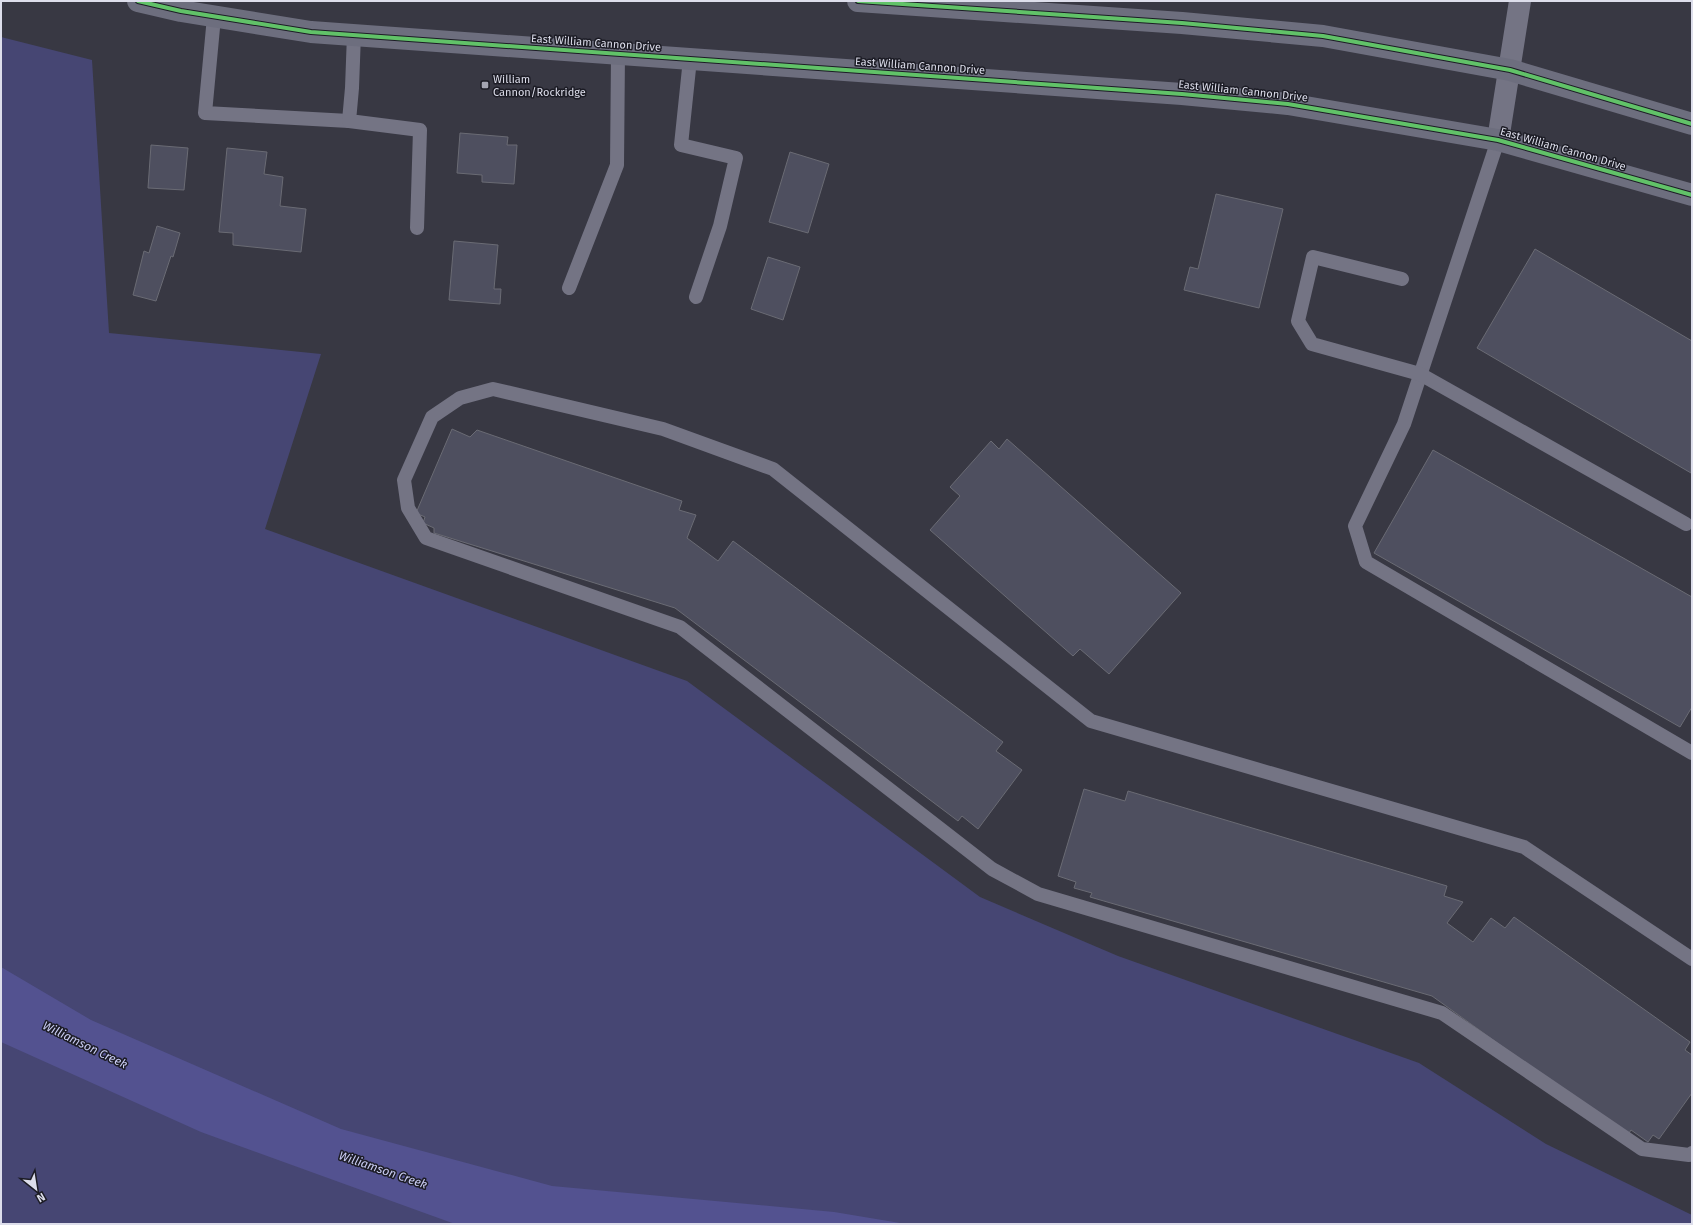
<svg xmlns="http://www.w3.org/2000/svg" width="1693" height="1225" viewBox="0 0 1693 1225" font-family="'Fira Sans',sans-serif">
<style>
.green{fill:#464673}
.water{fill:#535290}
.building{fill:#4e4f5f;stroke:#6a6b74}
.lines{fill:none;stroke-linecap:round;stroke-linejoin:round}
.service{stroke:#747484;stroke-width:14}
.minor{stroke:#747484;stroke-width:22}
.secondary{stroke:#6d6e7e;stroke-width:22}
.cycleway-casing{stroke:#1c1c25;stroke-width:6}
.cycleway{stroke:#61c268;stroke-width:4}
.poi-dot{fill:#a3a4b0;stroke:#1c1c25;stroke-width:1.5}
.labels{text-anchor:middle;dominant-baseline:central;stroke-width:3;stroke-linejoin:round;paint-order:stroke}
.street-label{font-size:11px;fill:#dddeeb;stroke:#1c1c25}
.poi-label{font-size:11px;fill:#dddeeb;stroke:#1c1c25;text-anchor:start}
.water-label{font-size:12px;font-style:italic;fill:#cacdf4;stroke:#1c1c25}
</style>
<rect width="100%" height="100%" fill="#383843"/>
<polygon class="green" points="1,37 92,60 109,333 321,354 265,529 687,681 980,897 1118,956 1419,1063 1546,1144 1692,1215 1692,1224 1,1224"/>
<polygon class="water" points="1,967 91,1020 341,1129 552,1186 834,1212 906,1224 455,1224 201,1132 1,1042"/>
<g class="building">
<polygon points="460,133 508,137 507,145 517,145 514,184 482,182 482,175 457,173"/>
<polygon points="151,145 188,148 184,190 148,188"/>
<polygon points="227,148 267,152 264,174 283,177 280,206 306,209 301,252 233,245 233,233 219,232"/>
<polygon points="790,152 829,164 808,233 769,222"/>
<polygon points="1216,194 1283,209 1259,308 1184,290 1190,267 1198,269"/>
<polygon points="157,226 180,233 173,257 171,256 156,301 133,295 144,251 149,253"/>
<polygon points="454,241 498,245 494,289 501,289 500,304 449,300"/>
<polygon points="1535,249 1692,341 1691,473 1477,348"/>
<polygon points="768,257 800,267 783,320 751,309"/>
<polygon points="452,429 470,437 477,430 682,501 679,510 696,515 687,538 718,561 733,541 1003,742 996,751 1022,770 978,829 962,816 958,821 675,608 434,533 434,528 423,523 425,517 416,513"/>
<polygon points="1007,439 1181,593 1109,674 1080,649 1073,656 930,530 960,496 950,487 991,441 999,449"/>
<polygon points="1433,450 1692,597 1692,707 1680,727 1374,553"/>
<polygon points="1084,789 1125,801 1128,791 1447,886 1444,896 1463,902 1447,923 1473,942 1491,918 1505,928 1514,917 1690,1042 1685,1050 1692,1055 1692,1093 1659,1139 1653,1135 1648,1142 1631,1130 1627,1136 1432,996 1090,897 1092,893 1074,888 1076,882 1058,876"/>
</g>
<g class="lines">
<g class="service">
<polyline points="214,17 205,113 349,121"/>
<polyline points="354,34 352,88 349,121 420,130 417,228"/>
<polyline points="690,59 681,145 736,158 720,226 696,297"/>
<polyline points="1498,140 1404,424 1355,526 1366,562 1692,753"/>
<polyline points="1402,279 1313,257 1298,321 1312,344 1420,374 1686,524"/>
<polyline points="569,288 617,165 618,53"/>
<polyline points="1692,959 1524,847 1091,721 773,469 663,429 493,389 460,398 432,417 404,480 408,508 426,538 680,627 992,869 1038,894 1442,1013 1642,1149 1689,1155 1692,1153"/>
</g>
<polyline class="minor" points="1498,140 1520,1"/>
<g class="secondary">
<polyline points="138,1 181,11 311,32 1182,94 1288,104 1498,140 1692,195"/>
<polyline points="858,1 1182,23 1323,36 1510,70 1692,124"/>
</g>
<g class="cycleway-casing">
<g id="cycleway">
<polyline points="138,1 181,11 311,32 1182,94 1288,104 1498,140 1692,195"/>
<polyline points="858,1 1182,23 1323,36 1510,70 1692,124"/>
</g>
</g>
<use href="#cycleway" class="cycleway"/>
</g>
<rect class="poi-dot" x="481" y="81" width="8" height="8" rx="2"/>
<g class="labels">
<g class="street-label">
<text transform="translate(596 43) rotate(4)">East William Cannon Drive</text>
<text transform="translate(920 66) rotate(4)">East William Cannon Drive</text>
<text transform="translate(1243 91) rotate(6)">East William Cannon Drive</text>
<text transform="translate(1563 149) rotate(16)">East William Cannon Drive</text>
</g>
<g class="poi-label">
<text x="493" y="79">William<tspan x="493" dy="13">Cannon/Rockridge</tspan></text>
</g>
<g class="water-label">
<text transform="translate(85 1045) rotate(26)">Williamson Creek</text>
<text transform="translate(383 1170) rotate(19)">Williamson Creek</text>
</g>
</g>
<rect width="1693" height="1225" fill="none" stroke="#dddeeb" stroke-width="4"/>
<g transform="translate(36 1189) rotate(150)" stroke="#1c1c25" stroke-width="3" paint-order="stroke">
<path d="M0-3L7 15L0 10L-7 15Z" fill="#dddeeb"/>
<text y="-6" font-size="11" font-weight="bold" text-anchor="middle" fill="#dddeeb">N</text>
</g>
</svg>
